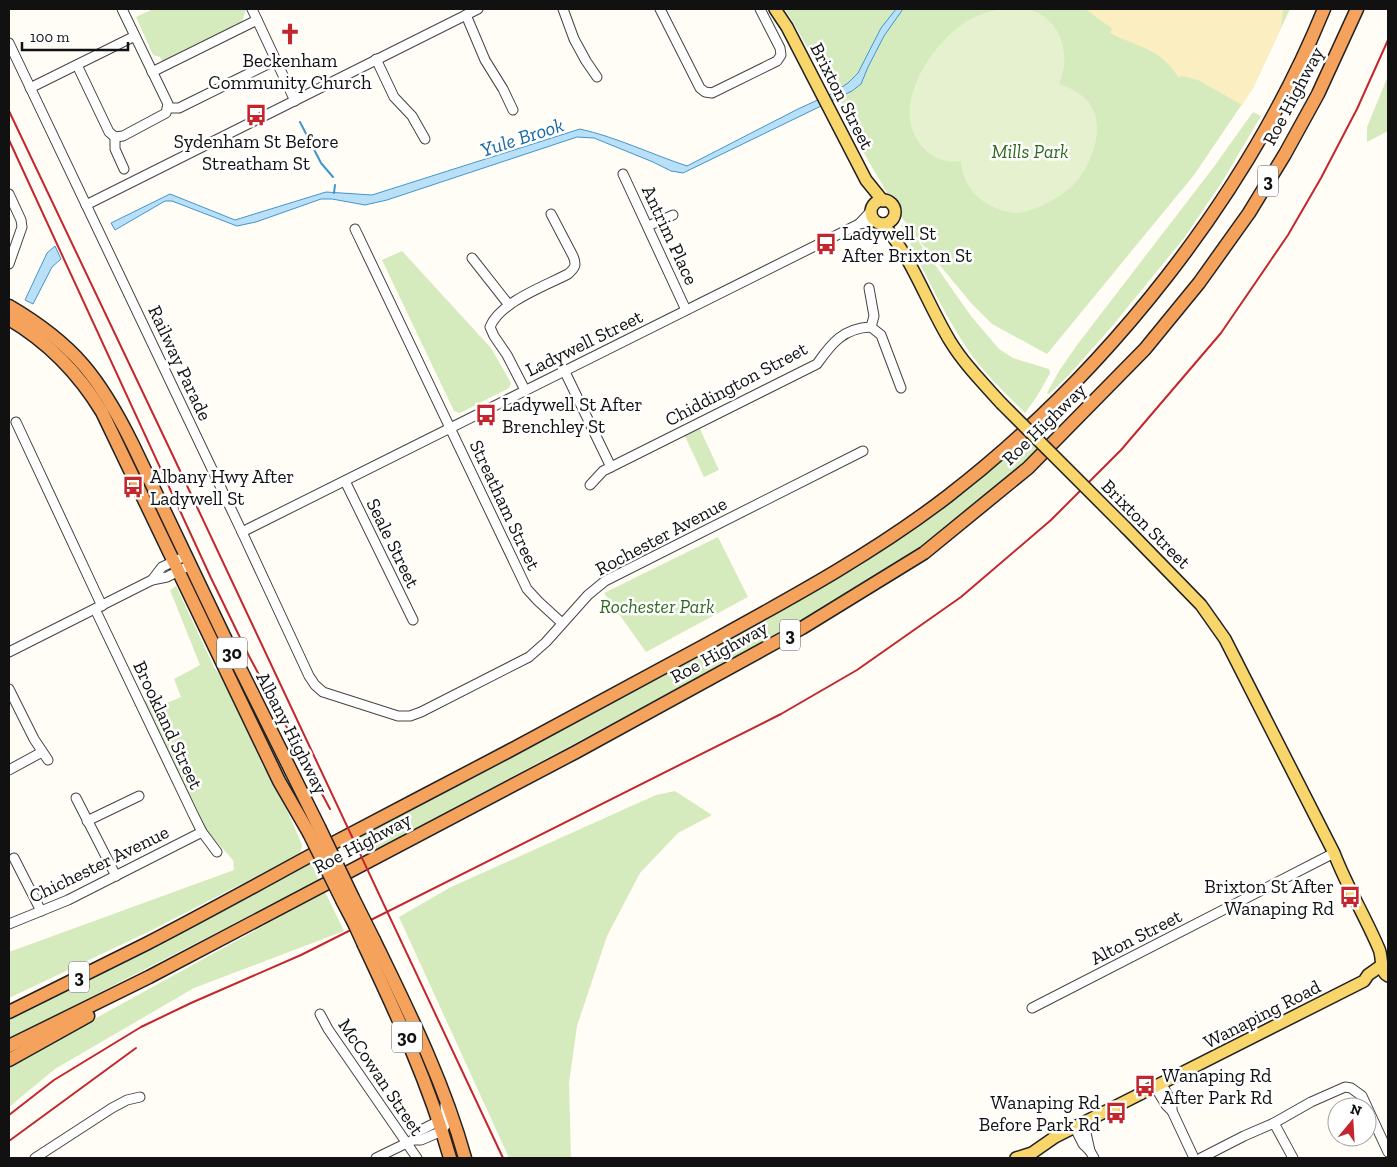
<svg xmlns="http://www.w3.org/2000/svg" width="1397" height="1167" viewBox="0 0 1397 1167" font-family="'Zilla Slab',serif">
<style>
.green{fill:#d5ebbd}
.sand{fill:#fbeec1}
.pitch{fill:#e6f2cf}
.water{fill:#b9e0f7;stroke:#3f96cf}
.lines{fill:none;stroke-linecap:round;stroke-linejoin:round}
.stream{stroke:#3f96cf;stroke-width:2}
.minor-casing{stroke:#444;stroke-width:11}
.major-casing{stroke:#222;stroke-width:14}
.highway-casing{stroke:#222;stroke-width:15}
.minor{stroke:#fff;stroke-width:9}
.major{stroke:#f9d66b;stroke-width:11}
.highway{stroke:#f5a25d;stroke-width:12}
.rail{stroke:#c4262e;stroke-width:2}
.major-bridge-casing{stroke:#222;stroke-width:14;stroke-linecap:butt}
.highway-bridge-casing{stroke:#222;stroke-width:15;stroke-linecap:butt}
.major-bridge{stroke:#f9d66b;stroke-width:11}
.highway-bridge{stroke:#f5a25d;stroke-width:12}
.labels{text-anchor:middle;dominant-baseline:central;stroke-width:5;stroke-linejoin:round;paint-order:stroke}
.shield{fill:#fff;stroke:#585858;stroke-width:1}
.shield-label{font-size:18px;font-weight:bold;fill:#111}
.poi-label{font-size:19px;fill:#111;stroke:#fff;text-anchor:start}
.street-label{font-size:19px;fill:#111;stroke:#fff}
.park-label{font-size:19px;font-style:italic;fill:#2f6b1f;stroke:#fff}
.water-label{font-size:20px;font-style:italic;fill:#1768a6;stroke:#fff}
</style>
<rect width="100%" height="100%" fill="#fffdf5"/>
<g class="green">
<polygon points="153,9 246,9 242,22 163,62 160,57 153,55 136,17"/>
<path d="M785,9H1290L1253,88L1194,175L1047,354L992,324L972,304L912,232L971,316L999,349L1013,358L1049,369L1050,373C1043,387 1035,400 1025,413C1005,393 984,373 968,350C942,311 922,267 901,225L906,223C896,211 890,197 882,184C847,127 820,66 785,9Z"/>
<polygon points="1388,76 1388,131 1367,142 1367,127"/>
<polygon points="1253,112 1261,116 1222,182 1184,238 1113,325 1069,375 1049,394 1047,393 1059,371 1077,345 1213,168"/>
<polygon points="402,251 491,348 511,383 509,388 460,413 454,411 382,260"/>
<polygon points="699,427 719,470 704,477 684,434"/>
<polygon points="1026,436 1041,451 932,539 839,600 749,650 370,853 361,836 766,620 866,562 947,504"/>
<polygon points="718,537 748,597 646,652 604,593"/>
<polygon points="176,586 214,667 227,685 264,768 272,775 302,845 300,854 148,932 9,998 9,952 234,870 233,860 204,828 143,702 158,696 162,705 181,697 174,679 200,665 170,590"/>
<polygon points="675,791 712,815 678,833 640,873 607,936 577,1026 569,1083 571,1158 509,1158 399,917 451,887 656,795"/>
<polygon points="311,863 319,880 9,1039 9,1019 131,958"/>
<polygon points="325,892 344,931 194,988 55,1069 9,1107 9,1066"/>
</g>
<path class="sand" d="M1086,9H1283L1281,28L1253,88L1242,105L1198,80L1182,76L1179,78C1159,47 1139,48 1110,33L1112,28L1101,21Z"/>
<path class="pitch" d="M1000,9C1009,9 1019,7 1027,9C1061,17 1072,55 1059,84C1097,96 1105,124 1090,159C1086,168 1081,177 1074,184C1060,198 1036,211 1017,213C1007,213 996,209 988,204C972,196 962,178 961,161C950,163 938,160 929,153C883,116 929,45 967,21C977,15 989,12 1000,9Z"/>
<g class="water">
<path d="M896,9H903L884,36L868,67L861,84L852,91L683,173L671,171L653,162L594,138L577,137L387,200L365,205L332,199H321L256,222L237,226L172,201H165L115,230L111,223L170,194L235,220L326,192L372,195L580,129C616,137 651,154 687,166L798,109L833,93L848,83L858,73L881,28Z"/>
<polygon points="55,246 61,259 52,267 33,304 25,300 47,253"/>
</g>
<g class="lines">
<g class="stream">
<polyline points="300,122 321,163 333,177"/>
<polyline points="334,193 335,185"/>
</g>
<g class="minor-casing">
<g id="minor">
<polyline points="252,9 295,101"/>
<polyline points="563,9 574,39 586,61 597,77"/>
<polyline points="660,9 700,88 705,92 712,93 777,61 781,55 780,48 760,9"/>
<polyline points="466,15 485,60 503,89 513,110"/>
<polyline points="9,43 242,532 309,676 315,685 323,692 398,716 410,716 421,712 529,657 546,642 588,595 605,581 863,451"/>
<polyline points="376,59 394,97 412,116 425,139"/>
<polyline points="77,65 109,132 115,137 123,136 166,113 168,104 122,9"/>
<polyline points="152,72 257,20"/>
<polyline points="30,88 135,36"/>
<polyline points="168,108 179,108 276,60"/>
<polyline points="115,137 115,149 124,169"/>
<polyline points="623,174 686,310"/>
<polyline points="9,194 21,220 22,227 9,264"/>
<polyline points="86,205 478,9"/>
<polyline points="859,224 871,211"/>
<polyline points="648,226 673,215"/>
<polyline points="355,229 527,589 538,601 562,623"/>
<polyline points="472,258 509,305"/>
<polyline points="869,288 874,316 871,327"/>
<polyline points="565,372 611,467"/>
<path d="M525,390L507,355L494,336L490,327C500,302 545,286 568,274C575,268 577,265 573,256L551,214"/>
<polyline points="16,422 102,606"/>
<polyline points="345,481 413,620"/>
<path d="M590,485L603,471L817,364C831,344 843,328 871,327L881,335L901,388"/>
<polyline points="242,532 859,224 875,221"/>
<polyline points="152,580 162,567 179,559"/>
<polyline points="95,609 193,814 202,832 217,852"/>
<polyline points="9,652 152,580 167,577 190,565"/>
<polyline points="9,689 34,739 48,760"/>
<polyline points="9,770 42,752"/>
<polyline points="76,798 116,876"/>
<polyline points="87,821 139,796"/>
<polyline points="14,858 41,911"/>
<polyline points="9,924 68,900 202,832"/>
<polyline points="1032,1008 1334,853"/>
<polyline points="320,1014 328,1029 417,1158"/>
<polyline points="1162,1084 1172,1103 1172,1111 1194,1158"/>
<polyline points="1155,1087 1166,1105 1172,1111"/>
<polyline points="1274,1123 1293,1158"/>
<polyline points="1084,1124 1090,1151"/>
<polyline points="1075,1128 1083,1144 1090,1151 1094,1158"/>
<polyline points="413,1140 417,1132 439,1121 443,1123"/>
<polyline points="35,1158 112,1108 127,1100 140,1097"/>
<polyline points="376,1158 413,1140 421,1140 442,1131 446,1124 445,1105"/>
<polyline points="1201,1158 1244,1136 1274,1123 1311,1102 1345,1087 1351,1088 1362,1096 1388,1152"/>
</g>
</g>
<g class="major-casing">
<g id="major">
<polyline points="775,9 787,27 866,180 883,201"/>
<circle cx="883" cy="212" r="12"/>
<path d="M883,224C912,258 927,303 950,341C964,364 983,383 1001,403"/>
<path d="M1126,528L1201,605L1225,639L1334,853C1347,887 1365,916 1379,949C1383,958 1379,971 1388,976"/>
<polyline points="1016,1158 1032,1153 1055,1137 1364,981 1368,975 1382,965"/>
</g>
</g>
<g class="highway-casing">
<g id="highway">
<path d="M9,306C74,344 100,378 133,445L226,640L319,827"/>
<path d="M9,319C48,342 79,374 102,412L279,781L309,833"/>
<polyline points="353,898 364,920"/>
<polyline points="343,902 354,923"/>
<path d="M374,940C409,1012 444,1082 465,1158"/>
<path d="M364,945C397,1015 429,1084 450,1158"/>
<path d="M9,1012C55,989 100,967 146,944C212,910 276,874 341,839C396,810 452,781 507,752C575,716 642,679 709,643C791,598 874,553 948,496C1107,373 1248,195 1324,9"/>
<polyline points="9,1046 149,977 576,752 802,628 924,553 1028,468 1145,349 1199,283 1249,213 1285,154 1318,94 1357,9"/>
<polyline points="9,1060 88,1016"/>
</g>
</g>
<use href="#minor" class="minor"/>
<use href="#major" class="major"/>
<use href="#highway" class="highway"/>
<g class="rail">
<polyline points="9,111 174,458 503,1158"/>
<polyline points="9,140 211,578 249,656 330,809"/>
<polyline points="9,1115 54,1080 141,1027 191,1003 301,955 781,714 857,670 961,597 1051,520 1121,450 1221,333 1288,235 1321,178 1357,109 1388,40"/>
<polyline points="9,1141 136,1048"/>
</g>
<g class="major-bridge-casing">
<polyline id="major-bridge" points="1001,403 1126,528"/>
</g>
<g class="highway-bridge-casing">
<g id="highway-bridge">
<polyline points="319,827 353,898"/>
<polyline points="309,833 343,902"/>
<polyline points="364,920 374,940"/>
<polyline points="354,923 364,945"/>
</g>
</g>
<use href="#major-bridge" class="major-bridge"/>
<use href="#highway-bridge" class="highway-bridge"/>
</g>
<defs>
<g id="church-bare" transform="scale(1.725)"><path d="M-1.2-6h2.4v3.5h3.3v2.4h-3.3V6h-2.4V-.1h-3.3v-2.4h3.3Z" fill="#c4262e" stroke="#fff" stroke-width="2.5" paint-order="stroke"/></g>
<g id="bus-bare" transform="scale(1.725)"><path d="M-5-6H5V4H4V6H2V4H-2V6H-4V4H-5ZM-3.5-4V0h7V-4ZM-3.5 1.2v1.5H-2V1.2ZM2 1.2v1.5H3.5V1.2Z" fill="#c4262e" stroke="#fff" stroke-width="2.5" paint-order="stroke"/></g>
</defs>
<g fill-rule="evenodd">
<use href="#church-bare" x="290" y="34"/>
<use href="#bus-bare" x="256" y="115"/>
<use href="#bus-bare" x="826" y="244"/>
<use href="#bus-bare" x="486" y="415"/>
<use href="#bus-bare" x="133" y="487"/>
<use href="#bus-bare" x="1350" y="897"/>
<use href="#bus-bare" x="1145" y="1086"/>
<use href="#bus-bare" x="1116" y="1113"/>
</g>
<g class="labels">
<g class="shield">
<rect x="1258" y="165.5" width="20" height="31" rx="4"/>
<rect x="780" y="619.5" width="20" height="31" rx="4"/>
<rect x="217" y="637.5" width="30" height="31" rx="4"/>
<rect x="69" y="961.5" width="20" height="31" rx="4"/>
<rect x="392" y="1021.5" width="30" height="31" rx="4"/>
</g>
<g class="shield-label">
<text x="1268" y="181">3</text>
<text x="790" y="635">3</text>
<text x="232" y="653">30</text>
<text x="79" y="977">3</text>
<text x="407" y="1037">30</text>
</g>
<g class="poi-label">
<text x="290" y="60" text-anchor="middle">Beckenham<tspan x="290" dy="22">Community Church</tspan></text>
<text x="256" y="141" text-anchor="middle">Sydenham St Before<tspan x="256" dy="22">Streatham St</tspan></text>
<text x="842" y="233">Ladywell St<tspan x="842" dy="22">After Brixton St</tspan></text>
<text x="502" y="404">Ladywell St After<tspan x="502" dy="22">Brenchley St</tspan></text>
<text x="150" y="476">Albany Hwy After<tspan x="150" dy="22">Ladywell St</tspan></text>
<text x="1334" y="886" text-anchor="end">Brixton St After<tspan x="1334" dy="22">Wanaping Rd</tspan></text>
<text x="1162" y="1075">Wanaping Rd<tspan x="1162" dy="22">After Park Rd</tspan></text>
<text x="1100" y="1102" text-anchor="end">Wanaping Rd<tspan x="1100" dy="22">Before Park Rd</tspan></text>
</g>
<g class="street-label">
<text transform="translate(842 96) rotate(63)">Brixton Street</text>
<text transform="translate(1293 96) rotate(-62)">Roe Highway</text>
<text transform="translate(670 235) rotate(65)">Antrim Place</text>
<text transform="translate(584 343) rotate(-26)">Ladywell Street</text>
<text transform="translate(180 363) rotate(65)">Railway Parade</text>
<text transform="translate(736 384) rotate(-28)">Chiddington Street</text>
<text transform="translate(1044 424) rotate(-44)">Roe Highway</text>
<text transform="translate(505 505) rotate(65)">Streatham Street</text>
<text transform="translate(1146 524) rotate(45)">Brixton Street</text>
<text transform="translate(661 536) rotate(-28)">Rochester Avenue</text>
<text transform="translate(393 543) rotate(64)">Seale Street</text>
<text transform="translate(719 652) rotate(-29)">Roe Highway</text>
<text transform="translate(168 725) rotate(65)">Brookland Street</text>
<text transform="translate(292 733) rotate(63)">Albany Highway</text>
<text transform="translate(362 843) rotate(-28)">Roe Highway</text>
<text transform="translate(99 864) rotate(-26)">Chichester Avenue</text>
<text transform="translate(1136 937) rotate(-27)">Alton Street</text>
<text transform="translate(1262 1014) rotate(-27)">Wanaping Road</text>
<text transform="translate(381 1077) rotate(56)">McCowan Street</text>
</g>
<g class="park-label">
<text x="1030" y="151">Mills Park</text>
<text x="657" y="606">Rochester Park</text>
</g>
<g class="water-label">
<text transform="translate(522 137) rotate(-18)">Yule Brook</text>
</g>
</g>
<rect width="1397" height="1167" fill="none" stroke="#111111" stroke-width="20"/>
<g transform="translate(1352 1122) rotate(18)"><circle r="24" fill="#ffffff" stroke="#a0a0a0"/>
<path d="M0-4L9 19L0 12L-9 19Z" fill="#c4262e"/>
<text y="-8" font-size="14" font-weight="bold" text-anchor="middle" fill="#111111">N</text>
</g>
<path d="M22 42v8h106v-8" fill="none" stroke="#111111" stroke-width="2.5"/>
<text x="30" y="42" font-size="15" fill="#111111" stroke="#ffffff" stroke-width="4" paint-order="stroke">100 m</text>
</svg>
